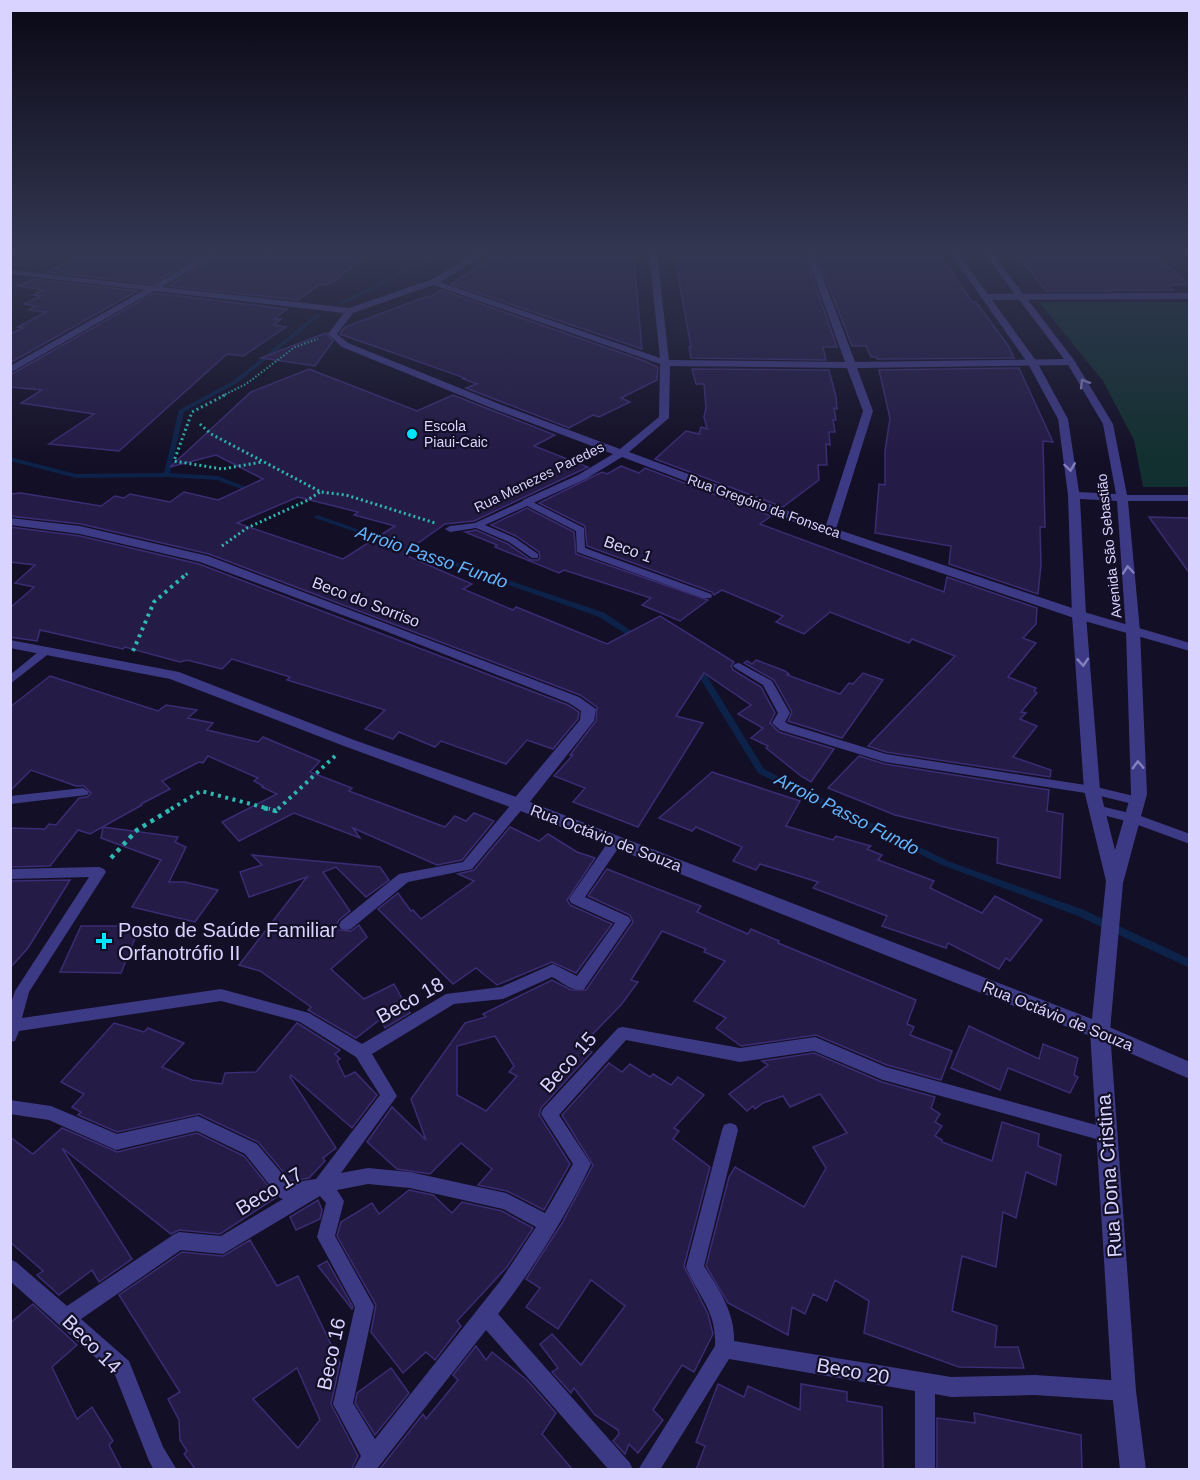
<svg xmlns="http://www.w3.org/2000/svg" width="1200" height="1480" viewBox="0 0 1200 1480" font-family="Helvetica,sans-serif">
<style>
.green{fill:#12302f}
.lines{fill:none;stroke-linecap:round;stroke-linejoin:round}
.stream{fill:#0c2248;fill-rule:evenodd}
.building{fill:#241b47;stroke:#3b2d73;stroke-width:1.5;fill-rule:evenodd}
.path-far3{stroke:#2fb8b0;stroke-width:2;stroke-dasharray:1.5 2;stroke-linecap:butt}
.path-far2{stroke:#2fb8b0;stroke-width:3;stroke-dasharray:2 3;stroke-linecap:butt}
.path-far1{stroke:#2fb8b0;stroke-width:4;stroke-dasharray:3 4.5;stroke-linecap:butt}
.path{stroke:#2fb8b0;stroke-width:4.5;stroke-dasharray:4 5;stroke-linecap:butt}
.service{fill:#3d3a85;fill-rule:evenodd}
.minor{fill:#3d3a85;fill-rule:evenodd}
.tertiary{fill:#3d3a85;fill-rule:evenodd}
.oneway{stroke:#837fbc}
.poi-dot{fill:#00e5ff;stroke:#130f26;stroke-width:2}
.labels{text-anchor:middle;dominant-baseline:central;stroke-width:4.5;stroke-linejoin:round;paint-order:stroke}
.far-poi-label{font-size:14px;fill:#d9d4ff;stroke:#130f26;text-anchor:start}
.far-street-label{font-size:14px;fill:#d9d4ff;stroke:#130f26}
.street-label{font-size:16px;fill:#d9d4ff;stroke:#130f26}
.water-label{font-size:18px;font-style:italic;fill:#62b6ff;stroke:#130f26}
.near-poi-label{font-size:20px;fill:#d9d4ff;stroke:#130f26;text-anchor:start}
.near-street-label{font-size:20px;fill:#d9d4ff;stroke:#130f26}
</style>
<rect width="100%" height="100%" fill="#130f26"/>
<polygon class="green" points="1039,302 1189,302 1189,487 1143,487 1134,440 1103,381"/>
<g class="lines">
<g class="stream">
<polygon points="441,253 447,253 342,304 338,303"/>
<polygon points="317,314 321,315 237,383 184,412 170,473 218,476 256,491 256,493 252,493 217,480 167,477 76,478 10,461 10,457 76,474 164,473 179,410 233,381"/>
<polygon points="317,515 389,540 390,541 387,543 385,542 315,518 314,517"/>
<polygon points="400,543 605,613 642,638 641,640 635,640 599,617 398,546 398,544"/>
<polygon points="690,670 696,670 707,676 764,769 948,861 1084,910 1190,959 1190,968 1078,916 942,865 758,773 701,680 690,674 689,672"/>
</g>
</g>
<g class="building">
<polygon points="88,253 204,253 152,284 48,272"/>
<polygon points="221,253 250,253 290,258 290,253 372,253 329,284 319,285 298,300 169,286"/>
<polygon points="500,253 633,253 642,349 451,284"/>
<polygon points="677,253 804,253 837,347 823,347 826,360 691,358 689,347 691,347 677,269"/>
<polygon points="816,253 939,253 972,302 976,302 1009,347 1014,358 877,359 876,357 871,357 866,346 852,346"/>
<polygon points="1016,253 1154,253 1188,284 1167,285 1173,290 1046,291"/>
<polygon points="33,279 137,291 10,363 10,334 23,328 18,327 46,312 29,310 36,306 24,304 41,296 33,295 43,290 18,286"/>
<polygon points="441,290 642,360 658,367 657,380 621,398 630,402 599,417 593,415 569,428 466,388 477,384 463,379 465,378 340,334 345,327 425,297 428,298"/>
<polygon points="154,293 287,309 274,319 281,319 274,325 286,327 243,356 227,354 119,451 49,444 94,414 21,403 42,390 10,387 10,375"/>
<polygon points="326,333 333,341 315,366 261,358"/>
<polygon points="1019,368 1053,442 1043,441 1045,527 1040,527 1041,565 1038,594 949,564 951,546 875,533 879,484 885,485 885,451 890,418 879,370"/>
<path d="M309,369L417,411L453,395L555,435L534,446L588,467L474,521L445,524L403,554L472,584L463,589L513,610L516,607L607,644L660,616L734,662L731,666L733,670L761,687L775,713L770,723L779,732L834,749L811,782L801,776L766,748L768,746L751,738L763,728L738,714L751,705L704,673L676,716L703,723L638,827L573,802L585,788L554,776L573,755H570L596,721L597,707L580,695L209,554L81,524L10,516V494L21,493L101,506L115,496L124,498L130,494L170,502L184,492L218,500L263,479L216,455L170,467L251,392ZM298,497L358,512L354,515L395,526L343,559L237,523Z"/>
<polygon points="692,369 829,370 836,397 837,409 834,408 836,420 833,420 835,432 829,432 830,445 826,444 827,465 818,465 819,480 783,507 655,459 686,431 699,434 701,427 707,429 704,417 706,408 704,384 696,384"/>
<polygon points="621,466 639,473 645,468 771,516 760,524 944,592 947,577 1037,608 1036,624 1023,638 1036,643 1008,677 1036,688 1034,691 1037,693 1021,712 1026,713 1020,719 1037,726 1013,757 1051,770 1050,777 886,752 868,746 955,656 912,639 909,643 830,612 804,634 776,622 783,616 722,590 714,595 712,592 587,546 585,526 539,503 602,472 607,474"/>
<polygon points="527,508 574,532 576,554 708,600 680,621 642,605 651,598 564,570 559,573 495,547 497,545 465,532 476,530 508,544 531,560 538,560 540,558 539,552 516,536 491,525"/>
<polygon points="1149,517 1190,518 1190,574"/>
<polygon points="10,527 80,536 199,564 568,705 579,712 578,719 553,749 527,740 506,764 441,741 435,747 399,732 393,739 365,729 385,710 287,680 290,677 232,659 222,669 187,660 180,662 125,647 123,649 40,630 37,641 10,637 10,608 34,587 15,583 35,565 10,562"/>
<polygon points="756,660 785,671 789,674 787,675 840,694 849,683 853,684 863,673 883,680 842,738 788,721 792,712 774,680 744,663 747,661 752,664"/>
<polygon points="50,676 158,711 166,705 197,710 188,718 213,723 207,730 258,742 263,737 320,761 310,772 352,788 349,791 445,827 455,816 466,821 474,813 494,821 462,860 437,865 353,828 360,838 294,813 239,841 222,822 277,794 262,787 263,786 254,781 258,778 208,756 203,763 199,762 162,781 170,789 141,804 142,805 90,834 78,830 50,866 10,867 10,828 45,829 49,824 56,825 79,798 87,797 91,793 84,786 76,786 31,770 10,791 10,707"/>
<polygon points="859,756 885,764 1049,790 1047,811 1063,814 1060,878 997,863 998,838 953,829 895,815 828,788"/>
<polygon points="712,772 800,801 786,826 833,840 836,836 871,846 867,849 882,855 878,860 934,881 930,888 982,913 995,896 1042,920 1010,961 1006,958 999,969 948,943 946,948 882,926 887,916 813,888 818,882 760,864 756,870 733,861 742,847 696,827 692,831 659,818"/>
<polygon points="103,827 178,837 175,842 186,847 169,882 185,882 218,890 195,922 132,907 161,860 101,838"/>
<polygon points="510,827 539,841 548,834 577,852 595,858 567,900 570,905 612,924 576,973 552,962 497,985 476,968 453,984 378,909 398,893 411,911 413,910 421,919 474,881 458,874 474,870"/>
<polygon points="252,855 380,867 389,880 366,897 336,867 323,872 350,911 339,920 337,924 339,930 351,931 359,925 367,937 331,969 364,999 394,984 410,1013 385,1028 381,1019 356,1038 308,1010 311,1007 260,971 239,965 307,877 249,897 240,872 262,865"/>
<path d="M607,869L701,906L697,912L748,934L751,929L779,941L778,943L916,1000L907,1024L914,1027L910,1035L952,1051L941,1080L887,1065L816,1035L741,1046L716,1028L726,1018L694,1001L725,961L704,952L706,949L662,931L631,980L638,982L621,1005L586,1041L591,1045L587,1049L592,1052L541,1108L539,1115L570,1164L544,1210L507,1191L478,1185L492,1169L461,1143L430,1174L397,1169L367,1142L392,1107L426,1140L411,1099L465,1023L486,1017L483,1014L552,980L571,990H586L633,922L630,915L588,896ZM495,1036L514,1066L509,1072L517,1076L486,1111L457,1095V1046Z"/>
<polygon points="70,880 28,948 10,968 10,881"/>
<polygon points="81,926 140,926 121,973 60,972"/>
<polygon points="114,1023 144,1032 148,1028 184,1043 162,1067 192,1080 222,1084 225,1073 256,1072 297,1023 299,1024 340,1050 335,1054 340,1059 337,1061 345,1077 355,1072 377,1095 352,1128 291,1075 290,1077 336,1148 323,1158 325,1161 309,1178 291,1181 258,1142 199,1114 117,1132 78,1115 81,1112 72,1107 84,1094 61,1082"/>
<polygon points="969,1026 1039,1059 1043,1044 1078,1058 1074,1075 1078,1077 1070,1093 1008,1068 1000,1090 951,1068"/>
<polygon points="814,1053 882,1082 935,1097 931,1108 940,1114 935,1122 942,1126 935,1136 942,1140 942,1142 992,1161 1002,1122 1039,1134 1038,1146 1061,1155 1056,1185 1026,1172 1016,1218 1003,1212 996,1267 962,1256 952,1311 997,1326 995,1347 1018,1347 1024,1368 959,1367 864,1333 869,1301 835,1280 827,1301 813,1294 805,1314 792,1307 788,1335 728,1303 706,1266 729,1177 735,1167 804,1207 826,1168 813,1147 847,1133 820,1094 790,1107 783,1096 763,1103 755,1109 753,1106 747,1111 729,1094 768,1065 762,1061"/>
<polygon points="609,1063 622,1072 630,1064 650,1077 653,1074 671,1085 678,1077 704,1095 674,1128 679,1131 673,1139 710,1167 684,1266 708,1314 713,1334 694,1372 682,1365 653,1410 663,1420 638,1453 629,1444 625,1454 613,1441 619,1434 618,1430 595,1415 574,1388 571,1393 552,1372 558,1368 540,1344 552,1334 581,1365 625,1306 591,1280 558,1329 526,1307 540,1288 526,1279 562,1223 593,1165 562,1115"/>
<polygon points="62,1128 117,1152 197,1133 244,1156 277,1197 220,1234 179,1230 171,1234 62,1148 132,1259 99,1282 92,1270 59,1295 37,1275 43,1271 10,1242 10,1137 33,1154"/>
<polygon points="409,1190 433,1195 452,1213 462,1202 502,1211 533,1228 507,1267 457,1321 461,1326 435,1360 426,1352 403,1373 371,1332 376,1305 337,1236 341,1222 372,1203 379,1214"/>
<polygon points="318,1200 322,1210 320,1219 296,1230 290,1217"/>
<path d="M250,1240L277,1286L298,1276L340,1363L331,1404L358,1456L351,1470H196L184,1454L187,1451L180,1440L179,1420L168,1399L180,1392L119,1295L182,1252L223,1256ZM297,1368L320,1420L298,1448L253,1399Z"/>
<polygon points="327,1261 353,1307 352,1309 318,1266"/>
<polygon points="33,1304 77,1345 52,1367 77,1419 92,1407 113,1441 109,1445 122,1470 10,1470 10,1323"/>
<polygon points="476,1346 486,1360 492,1352 527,1380 556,1413 542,1434 573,1470 379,1470 423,1414 426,1419 458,1380 453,1375"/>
<polygon points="391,1368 409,1393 375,1435 355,1403 357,1393"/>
<polygon points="718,1384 744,1397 748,1386 800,1410 801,1384 847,1392 847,1401 882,1407 883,1470 696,1470 705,1446 696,1442"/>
<polygon points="974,1413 1081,1435 1082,1470 937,1470 937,1418 975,1423"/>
</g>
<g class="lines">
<polyline class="path-far3" points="222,396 246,384 295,347 318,339"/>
<g class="path-far2">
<polyline points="225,395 192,412 174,461 222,469 262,462"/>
<polyline points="200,424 211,434 321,492 346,495 435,523"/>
<polyline points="222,546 247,528 306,501 320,492"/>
<polyline points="182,578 188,573"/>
</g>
<g class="path-far1">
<polyline points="133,651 154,602 184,576"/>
<polyline points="171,809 201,791 270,809"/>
<polyline points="278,809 335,756"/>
</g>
<g class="path">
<polyline points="264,808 276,811 279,808"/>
<polyline points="111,858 137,830 173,808"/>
</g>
<g class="service">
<polygon points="527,499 584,528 585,548 711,594 712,596 711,598 703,598 577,552 576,531 527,506 485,525 515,538 538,554 538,558 532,558 509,542 476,528 450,532 445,529 450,526 475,523"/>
<polygon points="47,647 52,650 51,652 10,684 10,675 43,648"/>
<polygon points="739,663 772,681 790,713 785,722 788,724 886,754 1092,786 1142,798 1143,801 1137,805 1092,794 885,762 780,730 772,723 778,713 763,685 735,668 733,666 735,664"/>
<polygon points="83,788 89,792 87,795 10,804 10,796"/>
<polygon points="519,800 525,804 524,807 472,869 408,882 351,929 346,930 341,929 339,925 341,921 399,874 463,862 514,801"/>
<polygon points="1096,805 1138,815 1190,834 1190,844 1130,822 1091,812 1090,809 1091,806"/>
<path d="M616,836L621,838L623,841L585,897L629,917L631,921L584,989C573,993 562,982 552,977L503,999L454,1004L372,1054L397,1096L341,1173L368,1168L410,1172L506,1193L545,1213L573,1164L541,1114L543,1109L618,1028L623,1027L740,1048L815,1037L886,1067L1107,1128L1113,1130L1115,1135L1113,1140L1107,1142L883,1080L814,1051L740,1062L626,1040L559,1115L591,1164C568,1213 531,1272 498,1314L630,1463L633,1470H609L486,1330L376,1470H353L361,1456L333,1404L355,1307L317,1237L326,1203L320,1196L223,1254L181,1250L81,1319L129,1361L163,1447L177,1470H154L149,1461L115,1375L10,1281V1259L16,1262L67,1306L173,1235L179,1232L221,1236L283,1199L280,1198L245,1154L197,1131L116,1150L49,1120L10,1114V1100L51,1106L117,1134L198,1116L257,1144L290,1183L316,1179L380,1095L356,1057L300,1022L221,1001L19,1031L15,1041L10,1042V1006L15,991L89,877L10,879V869L99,867L104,869L106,872L29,992L22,1018L221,989L309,1013L362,1044L446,994L501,987L553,964L577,976L615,923L571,903L569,899L611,838ZM368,1184L410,1188L503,1209L536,1227L501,1280L375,1439L353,1403L374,1306L335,1236L344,1201L337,1190Z"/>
<path d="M730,1123L736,1125L738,1130L704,1266C719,1289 735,1313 734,1341L951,1377L1035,1375L1124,1381L1131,1384L1134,1391L1131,1398L1124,1401L1035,1395L951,1397L935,1394V1470H915V1391L729,1359L660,1470H638L715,1346C717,1311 698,1296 686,1267L722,1130L724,1125Z"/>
</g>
<g class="minor">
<path d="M209,253H219L162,287L349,308L430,280L478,253H488L440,282L660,358L649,253H657L669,360L845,362L806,253H814L855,362L1071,359L1076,362L1071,365L857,368L873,411L836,529L1084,612L1190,643V651L1074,618L826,534L622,457L586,479L531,504H523V500L578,475L613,454L494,409L342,347L328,334L344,313L154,291L10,373V366L144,290L10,274V270L152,286ZM433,285L660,364L659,417L620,449L502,405L348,343L337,334L353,313ZM670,366L847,368L863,411L826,525L629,452L669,418Z"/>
<polygon points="1190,293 1190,299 984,300 980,297 984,294"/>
<polygon points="10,518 80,526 208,556 579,697 596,709 594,721 525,808 513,808 511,804 513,800 580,720 581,711 569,703 380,629 200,562 80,534 10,525"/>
<polygon points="1100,1023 1190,1062 1190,1079 1111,1045 1136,1391 1146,1470 1120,1470 1112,1391 1090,1031 1093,1025"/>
</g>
<path class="tertiary" d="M950,253H958L1037,362L1068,419L1079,492L1116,494L1103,424L1067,363L984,253H992L1074,360L1113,424L1127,495H1190V501H1128L1140,631L1147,794L1123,883L1110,1031L1107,1037L1100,1039L1093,1037L513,808L344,746L170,679L10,648V640L179,672L354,740L525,800L1092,1019L1106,881L1084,790L1072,615L1068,495L1058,419L1027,362ZM1080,499L1117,501L1126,631L1131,794L1115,850L1100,790L1086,615Z"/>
</g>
<defs><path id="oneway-chevron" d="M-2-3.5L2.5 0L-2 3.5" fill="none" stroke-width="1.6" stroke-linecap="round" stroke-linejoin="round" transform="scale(1.5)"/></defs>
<g class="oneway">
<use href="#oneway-chevron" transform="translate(1084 383) rotate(-121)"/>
<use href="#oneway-chevron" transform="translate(1070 467) rotate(82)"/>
<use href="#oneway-chevron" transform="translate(1128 570) rotate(-95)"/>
<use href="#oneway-chevron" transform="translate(1083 662) rotate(86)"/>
<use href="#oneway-chevron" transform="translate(1138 765) rotate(-92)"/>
</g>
<linearGradient id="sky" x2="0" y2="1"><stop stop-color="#0a0815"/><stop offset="0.55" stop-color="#333752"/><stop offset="1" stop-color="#333752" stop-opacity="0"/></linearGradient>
<rect width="1200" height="460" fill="url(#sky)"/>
<g class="poi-dot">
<circle cx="412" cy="434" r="6"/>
<path d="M101 932h6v6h6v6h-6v6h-6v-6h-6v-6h6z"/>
</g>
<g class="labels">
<g class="far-poi-label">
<text x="424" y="426">Escola<tspan x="424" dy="16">Piaui-Caic</tspan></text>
</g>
<g class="far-street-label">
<text transform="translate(539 477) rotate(-26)">Rua Menezes Paredes</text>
<text transform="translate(764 506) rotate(20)">Rua Gregório da Fonseca</text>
<text transform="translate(1109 546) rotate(-96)">Avenida São Sebastião</text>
</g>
<g class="street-label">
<text transform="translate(628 549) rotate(20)">Beco 1</text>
<text transform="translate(366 602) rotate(21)">Beco do Sorriso</text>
<text transform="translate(606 838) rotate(21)">Rua Octávio de Souza</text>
<text transform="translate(1058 1016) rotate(22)">Rua Octávio de Souza</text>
</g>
<g class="water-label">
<text transform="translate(432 557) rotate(19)">Arroio Passo Fundo</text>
<text transform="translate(847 814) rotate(27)">Arroio Passo Fundo</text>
</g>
<g class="near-poi-label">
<text x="118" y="930">Posto de Saúde Familiar<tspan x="118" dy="23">Orfanotrófio II</tspan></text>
</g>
<g class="near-street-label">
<text transform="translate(410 1000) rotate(-29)">Beco 18</text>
<text transform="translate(568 1062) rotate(-48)">Beco 15</text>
<text transform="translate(1109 1176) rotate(-94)">Rua Dona Cristina</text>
<text transform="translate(269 1191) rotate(-31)">Beco 17</text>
<text transform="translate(92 1344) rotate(45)">Beco 14</text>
<text transform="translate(331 1354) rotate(-78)">Beco 16</text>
<text transform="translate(853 1371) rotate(10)">Beco 20</text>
</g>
</g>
<rect width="1200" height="1480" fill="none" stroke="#d9d4ff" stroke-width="24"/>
</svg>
